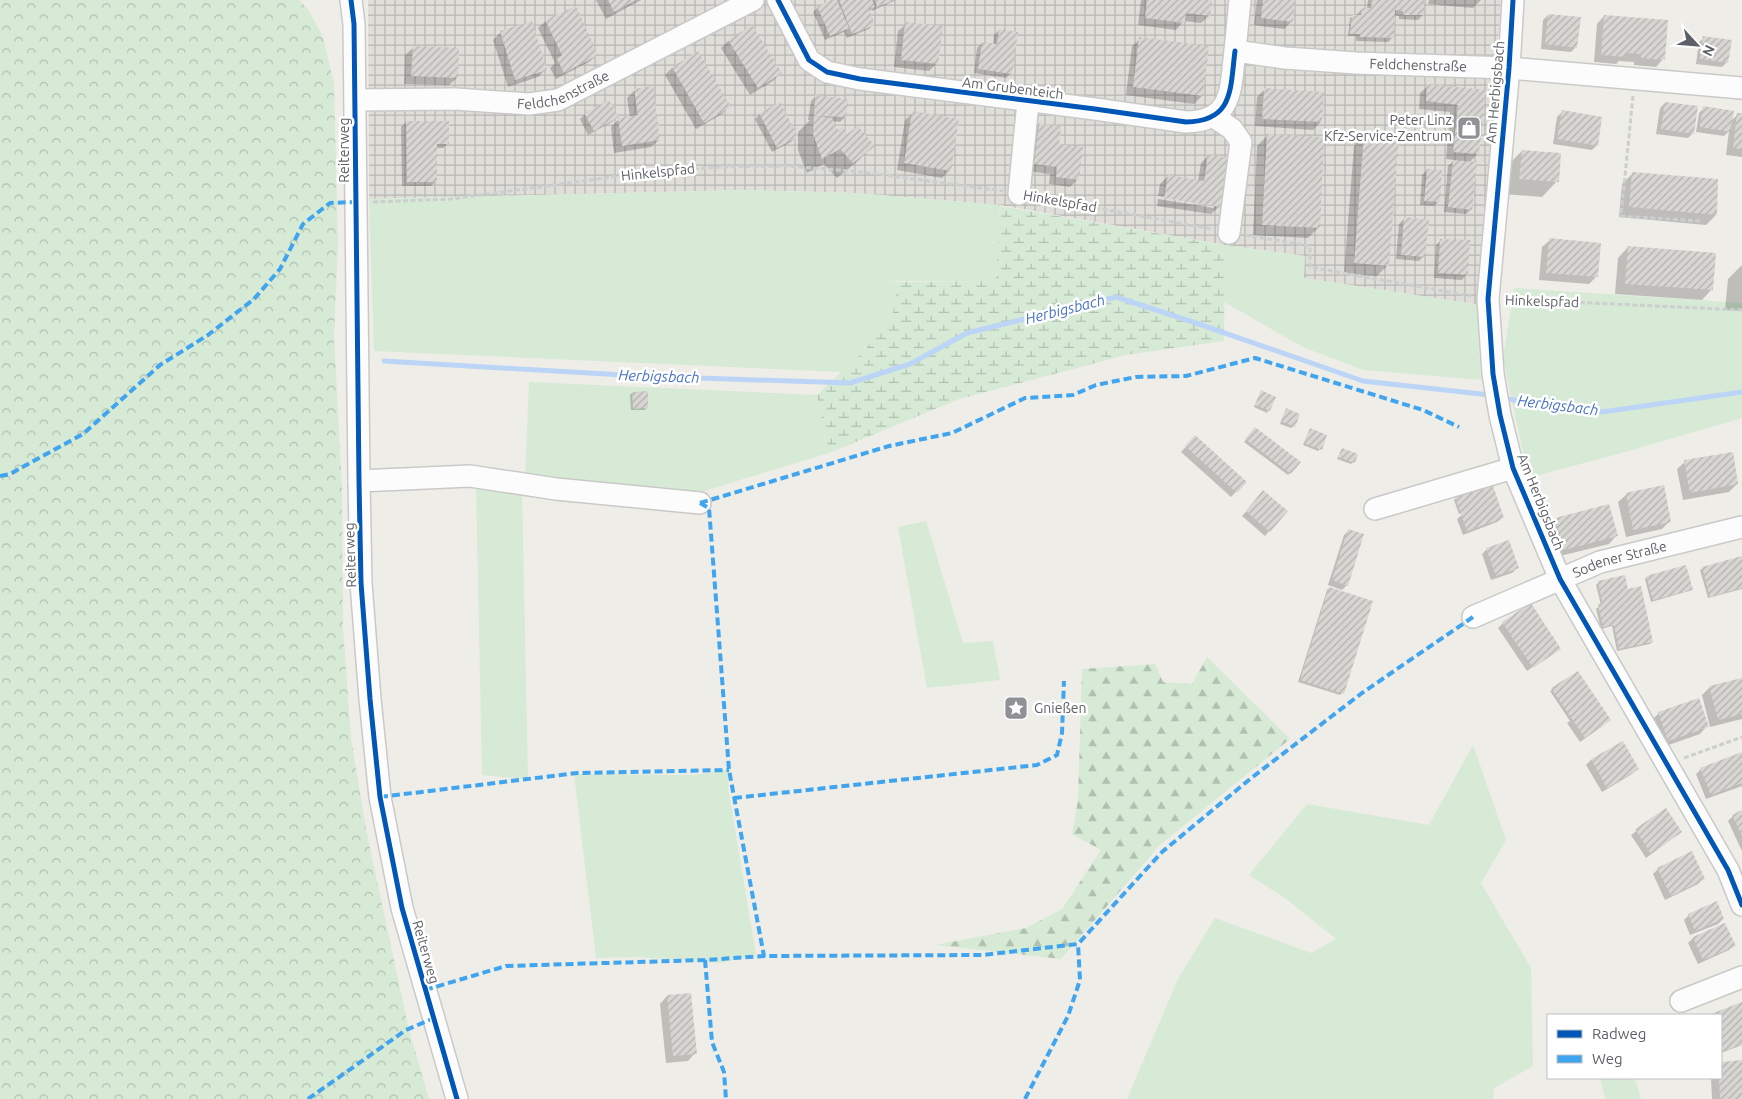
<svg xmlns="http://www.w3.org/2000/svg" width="1742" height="1099" viewBox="0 0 1742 1099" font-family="Ubuntu,sans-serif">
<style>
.industrial{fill:url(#industrial-grid)}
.green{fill:#d6ead6}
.forest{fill:url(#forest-firs)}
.wetland{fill:url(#wetland-marsh)}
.park{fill:url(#park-crowns)}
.shadow{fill:#0003}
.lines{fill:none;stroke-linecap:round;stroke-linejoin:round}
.stream{stroke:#bcd5f7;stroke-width:5}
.building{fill:url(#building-hatch)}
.minor-casing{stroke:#c9cac8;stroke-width:24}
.path{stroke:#cccfce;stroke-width:3;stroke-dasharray:5 2.5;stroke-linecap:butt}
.minor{stroke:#fcfcfc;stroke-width:21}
.quiet{stroke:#40a5ee;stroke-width:4;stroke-dasharray:8 4;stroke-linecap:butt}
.cycleway-casing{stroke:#fff;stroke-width:8}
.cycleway{stroke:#0057b8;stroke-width:5}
.labels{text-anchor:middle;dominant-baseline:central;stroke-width:5;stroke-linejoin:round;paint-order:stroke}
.street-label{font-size:14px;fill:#5d6066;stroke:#fff}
.poi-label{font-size:14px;fill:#5d6066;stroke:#fff;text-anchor:end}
.water-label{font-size:15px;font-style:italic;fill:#4871c3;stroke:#fff}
</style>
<defs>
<pattern id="industrial-grid" width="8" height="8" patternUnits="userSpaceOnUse" patternTransform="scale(1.25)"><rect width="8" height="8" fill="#dfded9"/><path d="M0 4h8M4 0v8" fill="none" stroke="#b8b7b4"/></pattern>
<pattern id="forest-firs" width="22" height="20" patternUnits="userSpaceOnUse" patternTransform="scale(1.25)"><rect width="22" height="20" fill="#d6ead6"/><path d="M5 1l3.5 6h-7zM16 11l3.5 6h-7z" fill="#b1c1b1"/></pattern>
<pattern id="wetland-marsh" width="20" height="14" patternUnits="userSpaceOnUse" patternTransform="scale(1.25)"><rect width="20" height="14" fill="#d6ead6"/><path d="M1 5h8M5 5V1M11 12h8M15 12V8" fill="none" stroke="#b1c1b1"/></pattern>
<pattern id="park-crowns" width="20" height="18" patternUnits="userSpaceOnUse" patternTransform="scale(1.25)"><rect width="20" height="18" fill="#d6ead6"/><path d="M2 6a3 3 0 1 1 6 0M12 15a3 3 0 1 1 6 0" fill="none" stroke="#b1c1b1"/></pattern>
<pattern id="building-hatch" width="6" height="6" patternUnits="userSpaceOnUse" patternTransform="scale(1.25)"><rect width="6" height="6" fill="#d7d6d3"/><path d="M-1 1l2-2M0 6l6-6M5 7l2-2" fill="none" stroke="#b2b1af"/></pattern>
</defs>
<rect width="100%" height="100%" fill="#eeede8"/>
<polygon class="industrial" points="368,0 1501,0 1481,305 1304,278 1304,256 1225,245 1000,205 856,193 743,190 369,199"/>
<g class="green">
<polygon points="743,190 856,193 1000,205 996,281 887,281 898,282 893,313 865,350 842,372 374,351 369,199"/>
<polygon points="1225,245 1305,256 1304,278 1481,305 1478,333 1481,380 1363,370 1303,347 1224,302"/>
<polygon points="1514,288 1742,303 1742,418 1632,450 1532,477 1525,461 1503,359"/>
<polygon points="529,382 817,395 829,453 684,497 525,478"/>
<polygon points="476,484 522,490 528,779 482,775"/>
<polygon points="926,521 963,643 993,641 1000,680 927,688 898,527"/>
<polygon points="1473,745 1506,840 1481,883 1531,968 1533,1066 1494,1088 1493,1099 1127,1099 1178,979 1215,918 1311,953 1336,939 1285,898 1249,875 1307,804 1429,825"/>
<polygon points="730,769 728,787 756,955 721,963 638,957 596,958 574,774 695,775"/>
<polygon points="1600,1078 1635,1078 1641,1099 1605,1099"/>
</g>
<polygon class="forest" points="1207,657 1290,739 1160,845 1061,959 935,945 1026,928 1062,909 1101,850 1072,834 1078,800 1082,669 1155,664 1163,682 1192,684"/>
<polygon class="wetland" points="1000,206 1225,245 1224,341 1126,355 959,399 829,453 817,395 865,350 893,313 898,282 996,281"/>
<polygon class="park" points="0,0 299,0 308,9 323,37 334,84 338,246 334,336 342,488 343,628 351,739 366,829 409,1030 429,1099 0,1099"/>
<g class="shadow">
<polygon points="596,0 641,0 606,19"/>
<polygon points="832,0 896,0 872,11 872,9 869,12 874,24 869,29 847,38 844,32 825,40 813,12 818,7"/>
<polygon points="1141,0 1211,0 1209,16 1201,23 1184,21 1176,30 1138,25"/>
<polygon points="1257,0 1294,0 1292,21 1284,29 1254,25"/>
<polygon points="1368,0 1423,0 1423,15 1418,20 1399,19 1399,16 1393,15 1393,37 1388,42 1356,41 1356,36 1348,36 1350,18 1353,16 1357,16 1357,14 1362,9 1367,9"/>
<polygon points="1429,0 1481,0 1473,8 1428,4"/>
<polygon points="1548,15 1576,47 1571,52 1541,49 1543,20"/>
<polygon points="1604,16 1663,59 1656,67 1634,65 1634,62 1619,61 1616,64 1594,62 1597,24"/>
<polygon points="546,21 597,55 589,62 556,79 550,68 555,63 538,28"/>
<polygon points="906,24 937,63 929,71 894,67 898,31"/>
<polygon points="752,26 781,73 773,81 750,95 721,48 728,41"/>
<polygon points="999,30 1011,73 1006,78 974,73 977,48 982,43 993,45 994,35"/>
<polygon points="501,32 546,69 538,77 508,87 493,40"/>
<polygon points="1704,38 1727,62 1722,67 1696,64 1699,42"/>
<polygon points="1140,39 1202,96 1194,104 1126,95 1132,46"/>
<polygon points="413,48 457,78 449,85 404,84 405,55"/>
<polygon points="698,53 730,106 722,114 696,129 665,75 672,68"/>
<polygon points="1428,86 1484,91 1478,153 1469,163 1471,209 1466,214 1444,212 1448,166 1454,160 1446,159 1450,112 1419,109 1420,93"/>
<polygon points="635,90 659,140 651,147 614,153 611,127 619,119 630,117 627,98"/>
<polygon points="1264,90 1321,122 1313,130 1255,126 1257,97"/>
<polygon points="816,96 845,117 840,122 832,121 838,131 846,136 873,146 858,161 837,178 824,164 807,173 798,150 798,132 810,120 808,120 811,101"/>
<polygon points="1665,103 1693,133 1688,138 1656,134 1660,108"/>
<polygon points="1704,108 1731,121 1738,114 1742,115 1742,157 1726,155 1729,131 1724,136 1696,132 1699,113"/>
<polygon points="1562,112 1597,145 1592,150 1553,144 1557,117"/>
<polygon points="913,113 950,170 942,178 897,170 905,120"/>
<polygon points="585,114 617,117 612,122 588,135 580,119"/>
<polygon points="760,114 796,137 791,142 772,152 755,119"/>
<polygon points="406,122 448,143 443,148 435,148 436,181 431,186 402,186 401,127"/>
<polygon points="1039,124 1058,145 1078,179 1070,187 1049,184 1050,174 1027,171 1031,132"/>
<polygon points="1364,135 1388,265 1377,276 1344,273 1354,146"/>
<polygon points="1267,136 1318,228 1308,238 1253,235 1257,146"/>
<polygon points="1522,151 1557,181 1542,197 1504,194 1507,166"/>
<polygon points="1208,156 1219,207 1211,214 1157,206 1158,199 1214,208 1214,205 1158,196 1160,184 1168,176 1198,181 1201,163"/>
<polygon points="1427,170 1439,201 1434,206 1420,205 1422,175"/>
<polygon points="1633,173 1716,215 1706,225 1619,217 1622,184"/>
<polygon points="1404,219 1424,256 1419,261 1396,259 1399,224"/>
<polygon points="1441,240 1466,275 1462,280 1434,278 1436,245"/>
<polygon points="1550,240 1597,276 1589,284 1539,280 1542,247"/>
<polygon points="1628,247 1712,289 1702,300 1615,294 1618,258"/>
<polygon points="1742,265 1742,311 1725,310 1728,279"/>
<polygon points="1261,392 1275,397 1267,413 1254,407"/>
<polygon points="632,393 647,407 645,410 631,410 630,395"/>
<polygon points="1286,410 1294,426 1291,428 1280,424"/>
<polygon points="1310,429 1320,449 1318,451 1303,445"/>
<polygon points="1253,431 1290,473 1288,475 1244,442"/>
<polygon points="1195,437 1245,482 1231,497 1181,452"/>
<polygon points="1342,449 1353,462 1351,464 1337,459"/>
<polygon points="1685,462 1737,484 1729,492 1683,500 1677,469"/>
<polygon points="1663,487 1670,521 1662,529 1626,537 1618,502 1626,495"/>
<polygon points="1259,497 1269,531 1265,536 1242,516"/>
<polygon points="1456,498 1502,518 1497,522 1463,535 1457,519 1464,513 1459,514 1454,500"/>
<polygon points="1556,519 1616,536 1609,544 1556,557 1548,527"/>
<polygon points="1349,530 1347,585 1342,590 1328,585 1344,535"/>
<polygon points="1487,549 1517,568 1512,573 1491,580 1482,554"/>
<polygon points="1742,557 1742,589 1708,598 1700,570 1703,568"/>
<polygon points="1647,577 1691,589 1689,591 1651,602 1645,579"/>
<polygon points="1598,583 1627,590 1652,642 1650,644 1617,651 1612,626 1601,629 1596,609 1601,605 1596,585"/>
<polygon points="1329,588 1342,693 1340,695 1298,682 1327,590"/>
<polygon points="1503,623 1560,648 1527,671 1498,628"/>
<polygon points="1577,673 1604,725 1580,742 1567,723 1570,721 1550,691"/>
<polygon points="1742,679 1742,719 1710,727 1702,695 1710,687"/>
<polygon points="1659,713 1707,726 1700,734 1660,748 1651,721"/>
<polygon points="1622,743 1637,769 1632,774 1602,792 1586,765 1591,760"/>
<polygon points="1742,754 1742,786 1706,799 1696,774 1701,769"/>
<polygon points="1666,810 1681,832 1646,858 1631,835"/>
<polygon points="1742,812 1742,851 1728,821 1733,816"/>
<polygon points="1658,869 1703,879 1698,884 1665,900 1653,874"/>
<polygon points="1689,915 1723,919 1718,924 1690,935 1684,920"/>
<polygon points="1725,924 1734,945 1729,950 1698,964 1688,943 1693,938"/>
<polygon points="667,996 695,1053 688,1061 666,1063 660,1004"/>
<polygon points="1741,1004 1742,1045 1721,1053 1721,1015 1711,1015"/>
<polygon points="1742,1062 1742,1099 1712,1099 1711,1078 1721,1078 1721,1063"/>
</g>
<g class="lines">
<g class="stream">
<polyline points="384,361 640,376 850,383 910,364 967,333 1116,297 1193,322 1363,381 1490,395"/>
<polyline points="1503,398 1539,405 1602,412 1742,392"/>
</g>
</g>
<g class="building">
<polygon points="608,0 636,0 614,12"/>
<polygon points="831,0 837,0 849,28 830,36 817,6"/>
<polygon points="839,0 872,0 875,7 869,9 875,25 852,34"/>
<polygon points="875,0 895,0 877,7"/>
<polygon points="1147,0 1212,0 1210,16 1186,13 1185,23 1145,18"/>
<polygon points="1263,0 1295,0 1293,22 1261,18"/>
<polygon points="1372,0 1424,0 1424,15 1403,15 1403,11 1395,10 1394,38 1360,37 1360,34 1350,34 1352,15 1361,15 1362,8 1371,8"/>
<polygon points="576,6 598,55 564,73 557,59 562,55 545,20"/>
<polygon points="1548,14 1581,17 1577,48 1545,44"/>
<polygon points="1604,15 1668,20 1665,60 1641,58 1641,54 1625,53 1625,57 1601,55"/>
<polygon points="532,21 547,70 515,80 500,31"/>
<polygon points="905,22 943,26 938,64 901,60"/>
<polygon points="752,25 782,73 758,88 728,40"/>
<polygon points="999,29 1018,32 1012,74 978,69 982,42 997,44"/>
<polygon points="1703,36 1732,40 1728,63 1700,59"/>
<polygon points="1139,37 1209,46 1203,96 1133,87"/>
<polygon points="413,46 459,48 458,78 411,76"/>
<polygon points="698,51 731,107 704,123 672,67"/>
<polygon points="1427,84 1486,90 1479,154 1453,152 1458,105 1426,101"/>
<polygon points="653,86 660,140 622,146 618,118 638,115 634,89"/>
<polygon points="1264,88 1324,92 1322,122 1262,119"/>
<polygon points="815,95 848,99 846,117 815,116 832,118 838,130 844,126 847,134 858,126 875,146 853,163 840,149 822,159 813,134"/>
<polygon points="609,100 619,117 594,131 584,113"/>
<polygon points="780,102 798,137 777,148 759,113"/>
<polygon points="1665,102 1698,106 1694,134 1661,129"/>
<polygon points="1703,106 1734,111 1730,132 1700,127"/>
<polygon points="1562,110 1602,117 1598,146 1557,139"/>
<polygon points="912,111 959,119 951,171 904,163"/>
<polygon points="1737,113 1742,113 1742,149 1733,148"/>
<polygon points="406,121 449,121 449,144 437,144 437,182 407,182"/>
<polygon points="1039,123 1061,126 1059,144 1083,147 1079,180 1056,177 1057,167 1034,164"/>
<polygon points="1267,134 1324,137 1320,228 1262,225"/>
<polygon points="1364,134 1399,135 1389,266 1354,263"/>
<polygon points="1522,150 1561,153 1559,182 1519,179"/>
<polygon points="1208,154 1228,158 1220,207 1164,198 1168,175 1204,181"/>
<polygon points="1453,160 1477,162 1472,210 1448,207"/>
<polygon points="1427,169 1442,170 1440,202 1424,201"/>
<polygon points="1632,172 1718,179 1717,215 1629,207"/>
<polygon points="1404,217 1429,220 1425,257 1401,255"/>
<polygon points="1549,238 1601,243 1598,277 1546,273"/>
<polygon points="1440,239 1470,240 1468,275 1438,273"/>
<polygon points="1628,246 1716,253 1713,290 1625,284"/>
<polygon points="1261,390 1276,397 1270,411 1255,405"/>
<polygon points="648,391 648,408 633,409 632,392"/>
<polygon points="1286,408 1300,414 1295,427 1281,421"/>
<polygon points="1255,427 1301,462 1291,474 1245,439"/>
<polygon points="1310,428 1327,435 1322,450 1304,443"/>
<polygon points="1195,435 1247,482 1237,493 1185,446"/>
<polygon points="1342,448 1358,454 1355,463 1338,457"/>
<polygon points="1733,452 1738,484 1690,493 1684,460"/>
<polygon points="1492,483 1504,518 1467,531 1455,497"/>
<polygon points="1664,485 1671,522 1633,530 1626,493"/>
<polygon points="1263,490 1288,511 1270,532 1246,511"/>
<polygon points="1609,504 1618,536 1564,550 1555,518"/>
<polygon points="1348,529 1364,534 1348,586 1332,580"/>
<polygon points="1509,540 1519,568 1496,576 1486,548"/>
<polygon points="1742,556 1742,588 1710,597 1702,567"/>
<polygon points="1686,565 1693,590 1653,600 1646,576"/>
<polygon points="1625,575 1628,589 1641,586 1653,642 1619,649 1614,625 1603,627 1598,605 1602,602 1598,581"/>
<polygon points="1329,587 1373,601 1344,694 1300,680"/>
<polygon points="1531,603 1561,649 1533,668 1502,622"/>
<polygon points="1578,671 1611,720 1585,738 1551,688"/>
<polygon points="1742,678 1742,714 1718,720 1709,686"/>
<polygon points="1699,698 1709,727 1668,741 1658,712"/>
<polygon points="1623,741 1639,769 1607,788 1591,759"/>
<polygon points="1742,752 1742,783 1711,795 1700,768"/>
<polygon points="1666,808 1682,832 1651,854 1635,829"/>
<polygon points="1742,810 1742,836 1732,815"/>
<polygon points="1692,851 1705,879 1671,896 1657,868"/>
<polygon points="1717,901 1724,919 1695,931 1688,914"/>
<polygon points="1725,923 1736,946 1703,960 1693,937"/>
<polygon points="691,993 697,1054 673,1056 667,995"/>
<polygon points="1742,1002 1742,1045 1721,1052 1721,1015 1708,1015"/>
<polygon points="1742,1060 1742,1099 1720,1099 1719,1078 1721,1078 1721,1062"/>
</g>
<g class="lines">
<g class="minor-casing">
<g id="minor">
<polyline points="351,0 354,24 359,481 361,583 370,699 380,797 402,908 457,1099"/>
<path d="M778,0L809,60L827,72L860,79L1095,109L1186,122C1234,121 1230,89 1235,51"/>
<path id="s1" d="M1240,0L1235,51L1285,58L1356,63L1509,68L1742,88"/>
<polyline points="1513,0 1509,68 1488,299 1493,374 1500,415 1513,468 1560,579 1728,870 1742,905"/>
<path id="s2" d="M355,100L455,99L529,104L558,100L753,0"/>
<polyline points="1214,117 1232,129 1241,142 1229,233"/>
<polyline points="1019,194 1028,102"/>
<polyline points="359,481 470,476 556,489 700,503"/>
<polyline points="1375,509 1513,468"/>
<path id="s3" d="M1473,617L1600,562L1742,527"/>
<polyline points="1681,1001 1742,977"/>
</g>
</g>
<g class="path">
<polyline points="1633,96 1621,216 1700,221"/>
<polyline points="1036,197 1212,229"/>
<polyline points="373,202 451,199 641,173 719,167 789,166 862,172 1003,191"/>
<polyline points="1245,235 1310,246 1310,267 1471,296"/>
<polyline points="1505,299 1742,310"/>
<polyline points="1684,758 1742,737"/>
</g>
<use href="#minor" class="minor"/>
<g class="quiet">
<polyline points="0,476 10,474 83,434 160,365 208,335 254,299 280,269 303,224 330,203 355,202"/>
<polyline points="700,503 889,446 952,433 1025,398 1073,395 1096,385 1136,377 1186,376 1255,358 1423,410 1459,427"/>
<polyline points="700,503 709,508 729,770 764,956"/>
<polyline points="380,797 577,773 729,770"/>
<polyline points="734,798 1037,765 1057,755 1062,733 1064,681"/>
<polyline points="705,960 712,1042 724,1072 726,1099"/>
<polyline points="425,990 506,966 705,960 764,956 983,955 1078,944 1162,852 1250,779 1362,693 1473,617"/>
<polyline points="308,1099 406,1030 434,1018"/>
<polyline points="1025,1099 1068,1016 1080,980 1078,944"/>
</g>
<g class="cycleway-casing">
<g id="cycleway">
<polyline points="351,0 354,24 359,481 361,583 370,699 380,797 402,908 457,1099"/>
<path d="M778,0L809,60L827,72L860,79L1095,109L1186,122C1234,121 1230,89 1235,51"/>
<polyline points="1513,0 1509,68 1488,299 1493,374 1500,415 1513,468 1560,579 1728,870 1742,905"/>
</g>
</g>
<use href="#cycleway" class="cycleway"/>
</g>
<defs>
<g id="shop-square" transform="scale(1.25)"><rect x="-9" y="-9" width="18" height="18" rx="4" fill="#909194" stroke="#fff"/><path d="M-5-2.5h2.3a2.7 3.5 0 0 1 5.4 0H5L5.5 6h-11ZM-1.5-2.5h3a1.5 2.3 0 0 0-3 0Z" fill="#fff"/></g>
<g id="sight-square" transform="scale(1.25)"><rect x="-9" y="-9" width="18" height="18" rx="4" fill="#909194" stroke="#fff"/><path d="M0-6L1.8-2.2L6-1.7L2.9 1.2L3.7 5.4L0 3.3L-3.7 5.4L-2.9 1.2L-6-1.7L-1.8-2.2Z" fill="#fff"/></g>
</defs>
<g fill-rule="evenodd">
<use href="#shop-square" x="1469" y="128"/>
<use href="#sight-square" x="1016" y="708"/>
</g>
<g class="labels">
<g class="street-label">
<text stroke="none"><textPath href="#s1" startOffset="235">Feldchenstraße</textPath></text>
<text stroke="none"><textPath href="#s2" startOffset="211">Feldchenstraße</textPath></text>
<text transform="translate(1013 88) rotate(7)">Am Grubenteich</text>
<text transform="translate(1495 92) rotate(-85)">Am Herbigsbach</text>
<text transform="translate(344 150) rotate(-90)">Reiterweg</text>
<text transform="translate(658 172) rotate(-6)">Hinkelspfad</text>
<text transform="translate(1060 201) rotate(10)">Hinkelspfad</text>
<text transform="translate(1542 301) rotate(2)">Hinkelspfad</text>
<text transform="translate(1541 502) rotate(68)">Am Herbigsbach</text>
<text transform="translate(350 555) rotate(-92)">Reiterweg</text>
<text stroke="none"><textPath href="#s3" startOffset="158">Sodener Straße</textPath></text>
<text transform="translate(426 952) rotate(74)">Reiterweg</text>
</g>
<g class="poi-label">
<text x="1452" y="120">Peter Linz<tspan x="1452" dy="16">Kfz-Service-Zentrum</tspan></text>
<text x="1034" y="708" text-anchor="start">Gnießen</text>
</g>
<g class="water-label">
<text transform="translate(1065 309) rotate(-14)">Herbigsbach</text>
<text transform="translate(659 376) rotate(2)">Herbigsbach</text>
<text transform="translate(1558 405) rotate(7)">Herbigsbach</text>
</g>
</g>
<rect x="1547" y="1014" width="175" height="65" fill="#ffffff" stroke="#bebfc2"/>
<rect x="1557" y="1030" width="25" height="8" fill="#0057b8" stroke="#bebfc2"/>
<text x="1592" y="1039" font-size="15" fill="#5d6066">Radweg</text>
<rect x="1557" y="1055" width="25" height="8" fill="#40a5ee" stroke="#bebfc2"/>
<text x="1592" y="1064" font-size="15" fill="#5d6066">Weg</text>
<g transform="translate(1697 45) rotate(116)" stroke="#ffffff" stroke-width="4" paint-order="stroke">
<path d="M0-4L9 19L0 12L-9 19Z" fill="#5d6066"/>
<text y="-8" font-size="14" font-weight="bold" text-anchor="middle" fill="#5d6066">N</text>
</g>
</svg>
